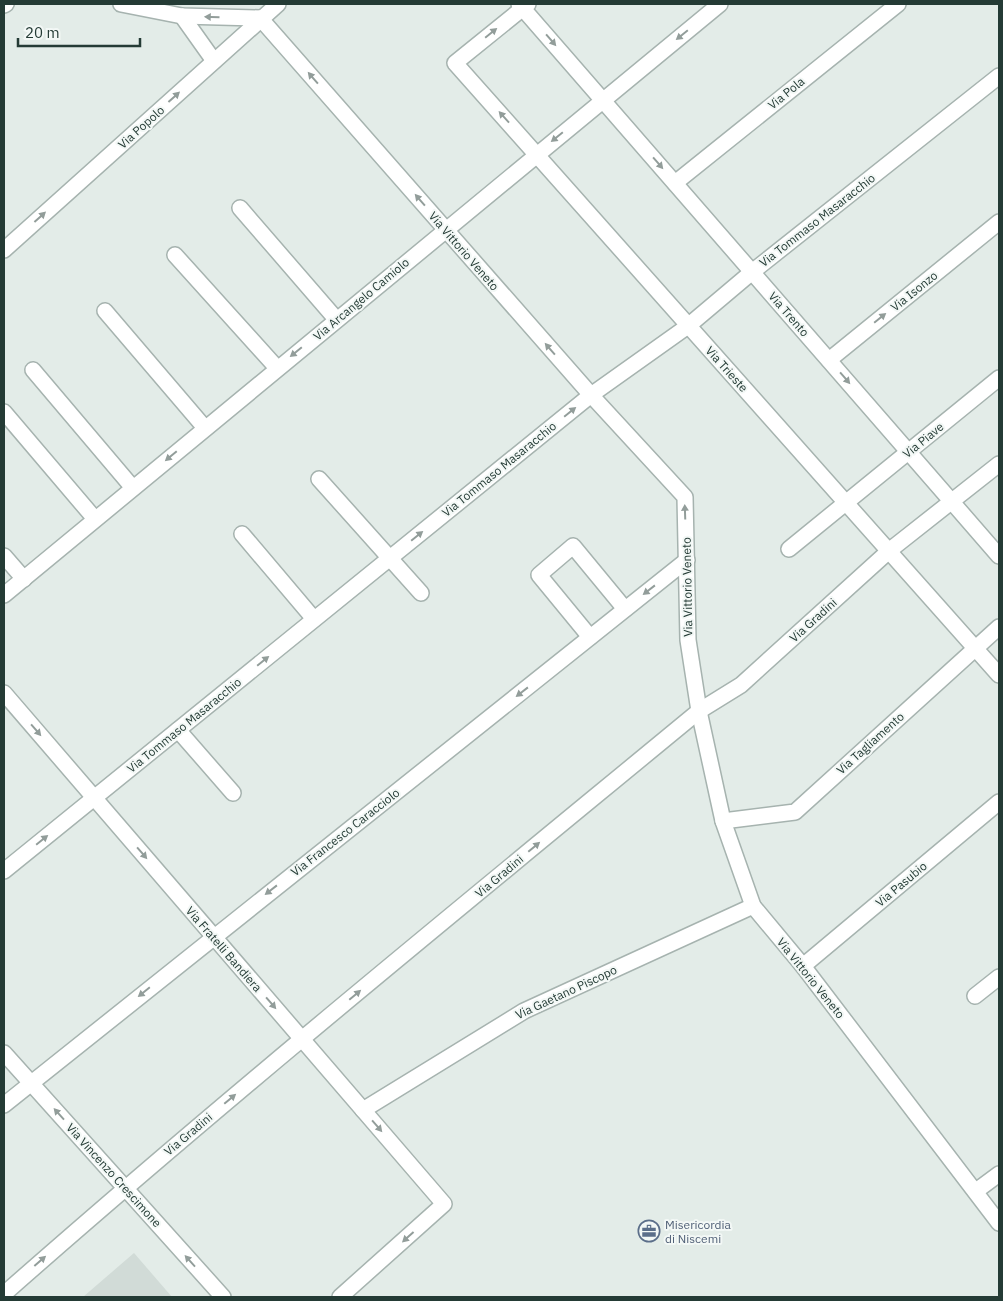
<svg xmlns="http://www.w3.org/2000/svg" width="1003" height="1301" viewBox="0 0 1003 1301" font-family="'IBM Plex Sans',sans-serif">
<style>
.built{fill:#d1dbd7}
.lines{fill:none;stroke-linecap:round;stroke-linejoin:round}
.minor-casing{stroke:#a6b3af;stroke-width:18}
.tertiary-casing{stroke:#a6b3af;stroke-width:18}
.minor{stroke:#fff;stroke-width:15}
.tertiary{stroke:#fff;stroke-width:15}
.oneway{fill:#929d9a}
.labels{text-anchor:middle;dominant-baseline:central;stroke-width:4;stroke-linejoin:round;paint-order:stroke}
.street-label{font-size:12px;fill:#243b35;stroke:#f3f8f6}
.service-label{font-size:12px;fill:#4e5e75;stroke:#f3f8f6;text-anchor:start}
</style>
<rect width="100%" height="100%" fill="#e3ece8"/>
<polygon class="built" points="134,1253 172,1297 83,1297"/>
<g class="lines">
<g class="minor-casing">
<g id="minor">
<polyline points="519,4 999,556"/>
<polyline points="528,4 455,63 999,675"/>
<polyline points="4,5 6,4"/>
<polyline points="260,18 591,395 685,497 688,640 699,711 723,821 753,906 803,966 999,1223"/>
<polyline points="675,183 898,4"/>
<polyline points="240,208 336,319"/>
<polyline points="175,255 277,368"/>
<polyline points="105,311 205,428"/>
<polyline points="829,360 999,222"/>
<polyline points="33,370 133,488"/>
<polyline points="4,412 95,519"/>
<polyline points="319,479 421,593"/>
<polyline points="242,534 314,619"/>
<polyline points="789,549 999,378"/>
<polyline points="4,556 24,579"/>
<polyline points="4,595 720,4"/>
<polyline points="590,637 539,575 573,546 625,609"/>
<polyline points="4,693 444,1204 340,1297"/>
<polyline points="178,730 233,793"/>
<polyline points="723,821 795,812 999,627"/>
<polyline points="4,871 591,395 688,326 752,272 999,76"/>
<polyline points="803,966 999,802"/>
<polyline points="975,996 999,977"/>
<polyline points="4,1053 223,1297"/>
<polyline points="4,1105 687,560"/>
<polyline points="363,1110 524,1011 753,906"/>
<polyline points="976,1191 999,1174"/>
<path d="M4,1294C231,1094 466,903 699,711L741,685L890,550L999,464"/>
</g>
</g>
<g class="tertiary-casing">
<g id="tertiary">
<polyline points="121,4 182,16 260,18"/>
<polyline points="182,16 214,61"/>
<polyline points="4,250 278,4"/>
</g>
</g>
<use href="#minor" class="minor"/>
<use href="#tertiary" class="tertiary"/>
</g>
<defs><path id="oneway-solid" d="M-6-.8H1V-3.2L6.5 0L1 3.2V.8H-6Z" transform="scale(1.25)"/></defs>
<g class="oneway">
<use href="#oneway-solid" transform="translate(212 17) rotate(-178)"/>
<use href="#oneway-solid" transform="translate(491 33) rotate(-39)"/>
<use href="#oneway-solid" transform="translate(682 35) rotate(141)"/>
<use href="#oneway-solid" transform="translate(551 40) rotate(49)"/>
<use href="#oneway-solid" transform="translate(313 78) rotate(-131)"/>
<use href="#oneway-solid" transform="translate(174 97) rotate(-42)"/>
<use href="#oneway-solid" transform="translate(504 117) rotate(-132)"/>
<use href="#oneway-solid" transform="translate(557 137) rotate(141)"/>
<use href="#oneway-solid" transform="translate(658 163) rotate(49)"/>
<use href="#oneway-solid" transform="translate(420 200) rotate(-131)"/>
<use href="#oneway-solid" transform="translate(40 217) rotate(-42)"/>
<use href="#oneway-solid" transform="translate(880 318) rotate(-39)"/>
<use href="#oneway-solid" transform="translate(550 349) rotate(-131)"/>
<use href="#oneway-solid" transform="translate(296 352) rotate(141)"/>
<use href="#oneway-solid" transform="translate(845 378) rotate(49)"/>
<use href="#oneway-solid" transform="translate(570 412) rotate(-39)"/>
<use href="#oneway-solid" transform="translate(171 456) rotate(140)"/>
<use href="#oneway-solid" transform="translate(685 512) rotate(-92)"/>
<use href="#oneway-solid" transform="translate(417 536) rotate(-39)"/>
<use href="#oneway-solid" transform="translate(649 590) rotate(142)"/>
<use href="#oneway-solid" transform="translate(263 661) rotate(-39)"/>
<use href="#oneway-solid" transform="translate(522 692) rotate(142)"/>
<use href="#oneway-solid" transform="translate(36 730) rotate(49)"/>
<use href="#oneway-solid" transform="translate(42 840) rotate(-39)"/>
<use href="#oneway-solid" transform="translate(534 847) rotate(-40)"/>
<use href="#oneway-solid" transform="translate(142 853) rotate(49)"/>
<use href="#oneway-solid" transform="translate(271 890) rotate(142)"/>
<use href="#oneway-solid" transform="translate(144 992) rotate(141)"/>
<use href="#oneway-solid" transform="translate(355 995) rotate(-40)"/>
<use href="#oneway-solid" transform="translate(271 1003) rotate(49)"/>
<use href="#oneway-solid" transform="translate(230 1099) rotate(-40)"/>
<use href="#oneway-solid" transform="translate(59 1114) rotate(-132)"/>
<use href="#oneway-solid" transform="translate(377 1126) rotate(49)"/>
<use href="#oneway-solid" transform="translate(408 1237) rotate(138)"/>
<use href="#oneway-solid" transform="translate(40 1261) rotate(-41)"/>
<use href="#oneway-solid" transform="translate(190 1261) rotate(-132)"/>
</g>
<defs>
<g id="office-ring" transform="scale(1.125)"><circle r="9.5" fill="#f3f8f6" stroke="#5c6f8a" stroke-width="1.5"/><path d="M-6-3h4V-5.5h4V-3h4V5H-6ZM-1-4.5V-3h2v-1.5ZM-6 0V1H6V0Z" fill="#5c6f8a"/></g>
</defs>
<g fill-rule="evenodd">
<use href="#office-ring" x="649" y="1231"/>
</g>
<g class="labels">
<g class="street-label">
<text transform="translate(786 93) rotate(-39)">Via Pola</text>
<text transform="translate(141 127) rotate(-42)">Via Popolo</text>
<text transform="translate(817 220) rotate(-38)">Via Tommaso Masaracchio</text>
<text transform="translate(464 251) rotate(49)">Via Vittorio Veneto</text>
<text transform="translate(914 291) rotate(-39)">Via Isonzo</text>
<text transform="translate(361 299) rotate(-40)">Via Arcangelo Camiolo</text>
<text transform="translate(789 314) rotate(49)">Via Trento</text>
<text transform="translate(727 369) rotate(48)">Via Trieste</text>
<text transform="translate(923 440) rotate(-39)">Via Piave</text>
<text transform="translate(499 469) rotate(-39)">Via Tommaso Masaracchio</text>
<text transform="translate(687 587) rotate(-91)">Via Vittorio Veneto</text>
<text transform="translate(813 620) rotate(-42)">Via Gradini</text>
<text transform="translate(184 725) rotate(-39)">Via Tommaso Masaracchio</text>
<text transform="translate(870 743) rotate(-42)">Via Tagliamento</text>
<text transform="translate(345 832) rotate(-38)">Via Francesco Caracciolo</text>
<text transform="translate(499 876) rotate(-40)">Via Gradini</text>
<text transform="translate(901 884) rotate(-40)">Via Pasubio</text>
<text transform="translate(224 949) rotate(49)">Via Fratelli Bandiera</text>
<text transform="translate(811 978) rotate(51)">Via Vittorio Veneto</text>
<text transform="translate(566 992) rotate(-25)">Via Gaetano Piscopo</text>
<text transform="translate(188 1134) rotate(-40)">Via Gradini</text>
<text transform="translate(114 1175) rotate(48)">Via Vincenzo Crescimone</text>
</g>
<g class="service-label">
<text x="665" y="1224">Misericordia<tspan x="665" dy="14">di Niscemi</tspan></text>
</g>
</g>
<rect width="1003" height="1301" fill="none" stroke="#243b35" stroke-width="10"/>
<path d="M18 38v8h122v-8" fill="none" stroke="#243b35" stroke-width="2.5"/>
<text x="25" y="38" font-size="15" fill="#243b35" stroke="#f3f8f6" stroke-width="4" paint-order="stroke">20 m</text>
</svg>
